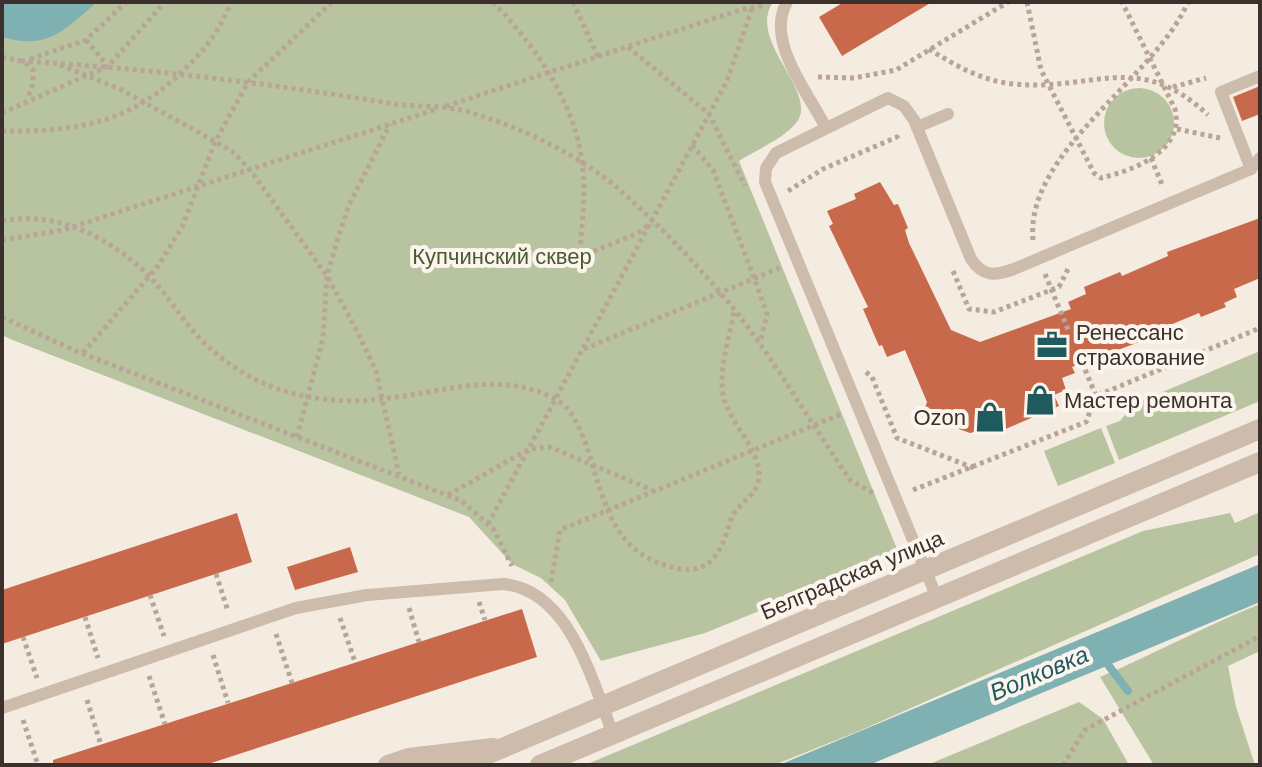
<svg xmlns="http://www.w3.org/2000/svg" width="1262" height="767" viewBox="0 0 1262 767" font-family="Helvetica,sans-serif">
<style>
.green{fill:#b8c4a0}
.water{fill:#7fb0b2}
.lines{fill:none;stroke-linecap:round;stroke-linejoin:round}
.stream{stroke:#7fb0b2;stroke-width:8}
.building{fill:#c8694b}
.path{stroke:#b9a596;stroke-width:5;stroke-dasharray:4 4;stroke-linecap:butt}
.service{stroke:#cdbbac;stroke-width:12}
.minor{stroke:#cdbbac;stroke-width:20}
.tertiary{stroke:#cdbbac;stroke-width:20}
.labels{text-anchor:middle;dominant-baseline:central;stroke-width:8;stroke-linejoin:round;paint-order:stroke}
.park-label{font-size:22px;fill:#4a5a2e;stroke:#fbf5ee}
.poi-label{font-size:22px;fill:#3b302b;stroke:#fbf5ee;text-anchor:start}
.street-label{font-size:22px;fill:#3b302b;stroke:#fbf5ee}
.water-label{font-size:24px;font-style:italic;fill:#1f5a5e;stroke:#fbf5ee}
</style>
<rect width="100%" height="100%" fill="#f4ebe1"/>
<g class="green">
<path d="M2,2H773C746,41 821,93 796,123C783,139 756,150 739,161L899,554L705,633L601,661L565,600L541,578L512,564L469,517L10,339L2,335Z"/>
<circle cx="1139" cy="123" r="35"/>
<polygon points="1260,351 1260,401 1119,460 1106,426 1120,421 1134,404"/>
<polygon points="1101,428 1115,463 1058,486 1044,451"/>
<polygon points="1260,512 1260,554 859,731 774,765 585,765 1143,531 1230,513 1235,523"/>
<path d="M1260,604V651L1228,666L1236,707L1255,765H1154L1100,677C1154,654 1205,626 1260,604Z"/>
<polygon points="1079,702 1103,719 1129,765 927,765"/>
</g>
<g class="water">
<path d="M2,2H97C63,31 49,50 2,37Z"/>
<polygon points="1260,564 1260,602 869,765 779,765"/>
</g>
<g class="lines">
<polyline class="stream" points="1102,657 1128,691"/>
</g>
<g class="building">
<polygon points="844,2 932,2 842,56 819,17"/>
<polygon points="1260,86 1260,114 1242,121 1233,97"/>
<polygon points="880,182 894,205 898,204 908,228 905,230 909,243 951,330 980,342 1071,309 1068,302 1086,294 1084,287 1120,272 1122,276 1168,256 1167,252 1260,218 1260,278 1234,289 1237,297 1224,303 1226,307 1201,317 1199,313 1141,337 1142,341 1072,367 1075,373 1062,378 1066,390 1054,395 1059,406 1001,431 997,426 970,433 922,416 927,402 905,350 887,357 882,345 879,346 863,309 868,307 829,226 833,224 827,211 856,199 854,194"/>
<polygon points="237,513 252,562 2,644 2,590"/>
<polygon points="350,547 358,572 295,590 287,567"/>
<polygon points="522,609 537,657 205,765 53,765 53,760"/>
</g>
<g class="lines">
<g class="path">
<path d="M493,2C537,48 577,105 583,170C586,198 581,229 580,257L636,234L652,223"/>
<polyline points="573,2 598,57"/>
<path d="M1027,2L1041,70L1094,173L1101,178C1134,170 1185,151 1175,109L1122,2"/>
<polyline points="86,40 107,65"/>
<polyline points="628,47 709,114 745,186"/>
<path d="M929,49C956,66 982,81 1014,84C1092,92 1138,49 1208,115"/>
<polyline points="2,57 21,61"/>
<polyline points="30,59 86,40 126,2"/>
<path d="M21,61C144,68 266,83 388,103C416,108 445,104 472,113C523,128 581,156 621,191C667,232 725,293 760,344C791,388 819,435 850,480L873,493"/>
<polyline points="26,63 33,70 33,84 27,99"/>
<polyline points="60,65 120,89 232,151 250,170 327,276 355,327 376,371 399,474"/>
<polyline points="818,77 854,78 896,70 1008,2"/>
<polyline points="1173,87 1206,78"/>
<polyline points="446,106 740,10 765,5"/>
<polyline points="2,113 108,66 165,2"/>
<polyline points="1177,129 1220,138"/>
<path d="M2,131C78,132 132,123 187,67C207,47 221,28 231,2"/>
<polyline points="692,145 713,170 754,278 767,314 760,343"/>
<polyline points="1151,158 1163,187"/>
<polyline points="788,191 823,169 897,137 899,140"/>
<path d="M2,221C56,210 111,238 149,276C171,298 186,328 211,349C229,366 255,381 278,389C310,400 347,403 380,399C439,394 500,368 557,400C571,409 578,424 584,439C605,498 609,557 681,569C708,573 719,555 727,532C729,527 730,520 733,515C741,501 758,495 759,476C760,450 731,424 724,399C717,371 730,338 734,310"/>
<polyline points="2,240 63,230 437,109"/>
<path d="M1033,240C1025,151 1155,79 1188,2"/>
<polyline points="953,271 969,309 994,312 1059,287 1069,267"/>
<polyline points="1045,274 1069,332"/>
<polyline points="2,317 76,351 462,501 494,530 512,566"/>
<polyline points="584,349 782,267"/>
<polyline points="83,353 158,266 182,227 215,142 248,82 332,2"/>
<polyline points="1079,355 1096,396"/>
<polyline points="866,372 872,377 897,438 974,468"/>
<polyline points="297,437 323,338 327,276 337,241 349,205 390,124"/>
<polyline points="913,490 1086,422 1096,396 1260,328"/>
<polyline points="448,495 529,449 550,447 652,490"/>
<polyline points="488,524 727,81 752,8"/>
<polyline points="216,574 228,611"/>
<polyline points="551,582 560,530 841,414"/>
<polyline points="150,595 164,636"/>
<polyline points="479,602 485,620"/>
<polyline points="409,608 419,642"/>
<polyline points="85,617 98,658"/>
<polyline points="340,618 355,662"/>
<polyline points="276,634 292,683"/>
<polyline points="23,637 37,678"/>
<polyline points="213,655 228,703"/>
<polyline points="149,676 165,724"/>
<polyline points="87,700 101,745"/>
<polyline points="23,720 38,765"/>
<polyline points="1063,765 1085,730 1260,636"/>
</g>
<g class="service">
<path d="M787,2C765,40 807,91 825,126"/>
<polyline points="917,127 948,114"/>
<polyline points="1251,169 1221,92 1260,76"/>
<path d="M937,598L765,182L766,168L776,153L888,98L904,106L914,120L971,259C983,277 995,276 1014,269L1251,169L1260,158"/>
<path d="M2,708L296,608L367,595L503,584C570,590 592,681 613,734"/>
</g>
<polyline class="minor" points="388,765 409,758 493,748"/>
<g class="tertiary">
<polyline points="462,765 1260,429"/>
<polyline points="540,765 1260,462"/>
</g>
</g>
<defs>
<g id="office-bare" transform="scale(2.4)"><path d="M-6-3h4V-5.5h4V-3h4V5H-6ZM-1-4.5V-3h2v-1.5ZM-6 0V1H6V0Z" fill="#1f5a5e" stroke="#fbf5ee" stroke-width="2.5" paint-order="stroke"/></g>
<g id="shop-bare" transform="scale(2.4)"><path d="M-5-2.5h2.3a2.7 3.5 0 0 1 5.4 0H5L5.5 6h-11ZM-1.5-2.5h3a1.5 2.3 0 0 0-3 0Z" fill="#1f5a5e" stroke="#fbf5ee" stroke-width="2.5" paint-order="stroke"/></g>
</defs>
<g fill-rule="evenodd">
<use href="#office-bare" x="1052" y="345"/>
<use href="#shop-bare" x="1040" y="400"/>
<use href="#shop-bare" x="990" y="417"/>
</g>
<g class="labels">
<g class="park-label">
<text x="502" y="256">Купчинский сквер</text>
</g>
<g class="poi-label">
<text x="1076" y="332">Ренессанс<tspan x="1076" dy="25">страхование</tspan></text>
<text x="1064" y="400">Мастер ремонта</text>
<text x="966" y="417" text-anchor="end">Ozon</text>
</g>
<g class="street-label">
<text transform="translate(852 575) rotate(-23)">Белградская улица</text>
</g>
<g class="water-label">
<text transform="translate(1039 673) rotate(-23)">Волковка</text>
</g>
</g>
<rect width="1262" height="767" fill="none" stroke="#3b302b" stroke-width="8"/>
</svg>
